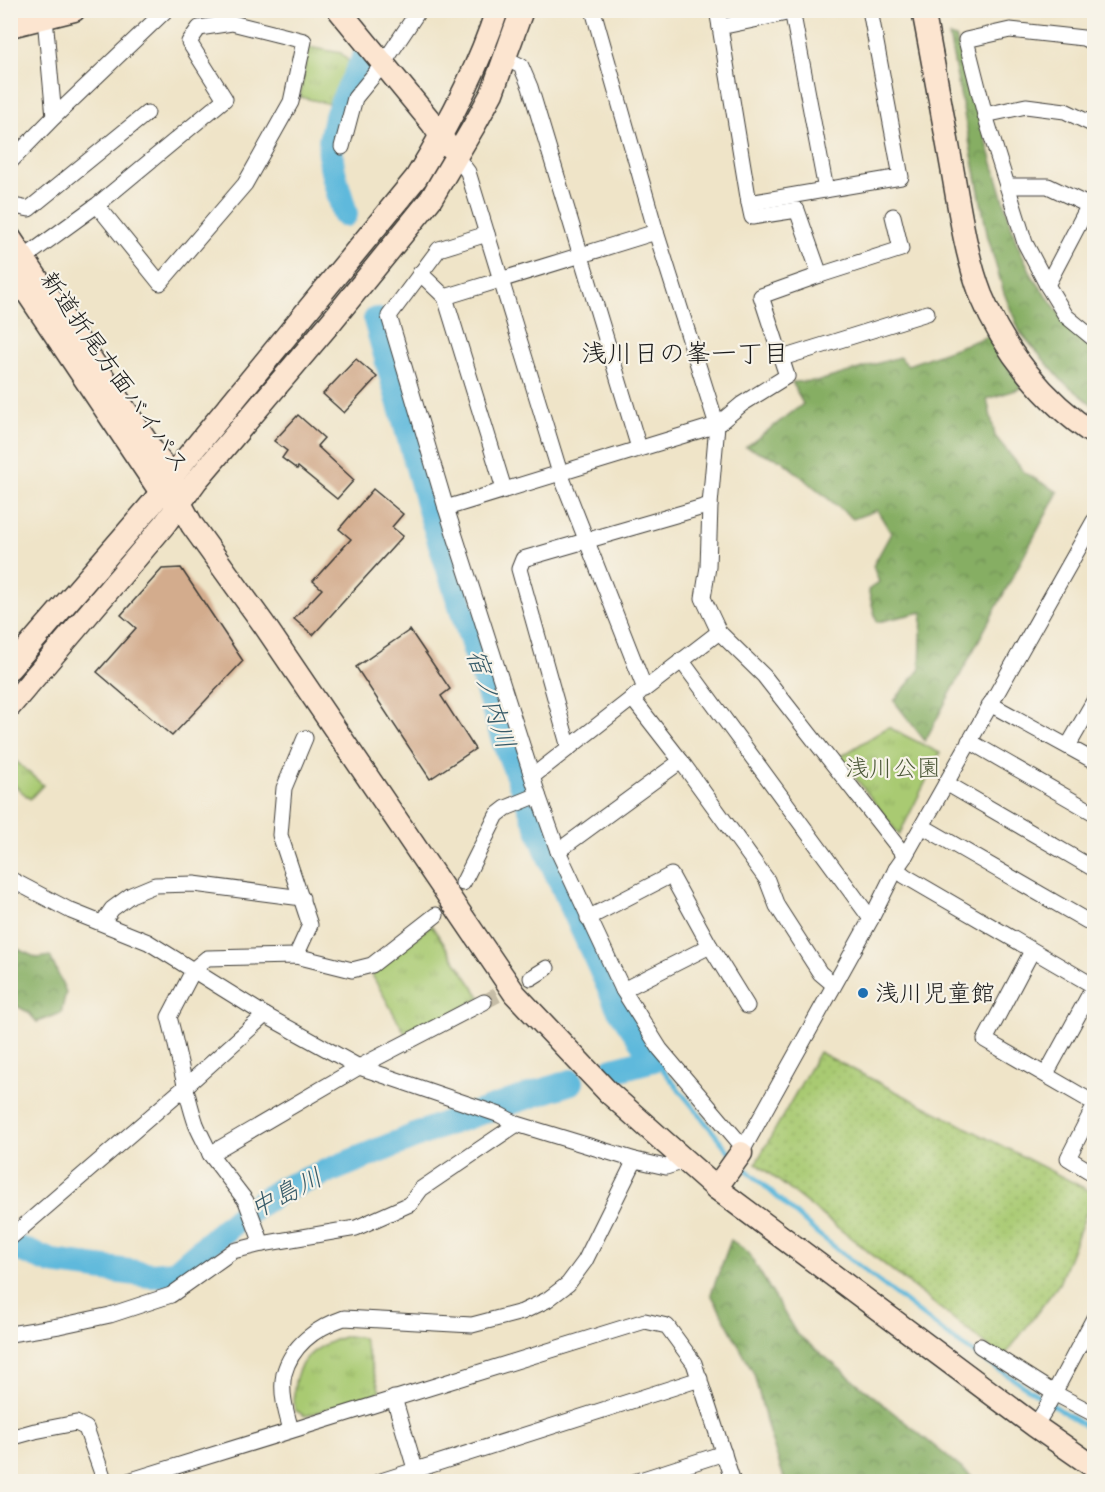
<svg xmlns="http://www.w3.org/2000/svg" width="1105" height="1492" viewBox="0 0 1105 1492" font-family="Caveat,'Klee One',sans-serif">
<style>
.grass{fill:url(#grass-dots);stroke:#627347;stroke-width:1.5}
.forest{fill:url(#forest-crowns);stroke:#516540;stroke-width:1.5}
.park{fill:url(#park-tufts);stroke:#627347;stroke-width:1.5}
.lines{fill:none;stroke-linecap:round;stroke-linejoin:round}
.stream{stroke:#5fb9dc;stroke-width:4.5}
.river{stroke:#5fb9dc;stroke-width:26}
.building{fill:#d3ac8d}
.street-tunnel{stroke:#c5bca6;stroke-width:15;stroke-dasharray:15 8;stroke-linecap:butt}
.street-casing{stroke:#3c3a36;stroke-width:17}
.secondary-casing{stroke:#3c3a36;stroke-width:25}
.street{stroke:#fff;stroke-width:15}
.secondary{stroke:#fce5d0;stroke-width:22}
.poi-dot{fill:#1f6fb2;stroke:#f7f3e8;stroke-width:2}
.labels{text-anchor:middle;dominant-baseline:central;stroke-width:4.5;stroke-linejoin:round;paint-order:stroke}
.street-label{font-size:24px;fill:#1c1c1c;stroke:#f7f3e8}
.park-label{font-size:24px;fill:#4d593a;stroke:#f7f3e8}
.poi-label{font-size:24px;fill:#1c1c1c;stroke:#f7f3e8;text-anchor:start}
.neighbourhood-label{font-size:26px;fill:#1c1c1c;stroke:#f7f3e8}
.water-label{font-size:26px;font-style:italic;fill:#375b69;stroke:#f7f3e8}
</style>
<defs>
<pattern id="grass-dots" width="8" height="8" patternUnits="userSpaceOnUse" patternTransform="scale(1.5)"><rect width="8" height="8" fill="#a9ca72"/><path d="M2 2h.1M6 6h.1" fill="none" stroke="#91ad62" stroke-width="1.8" stroke-linecap="round"/></pattern>
<pattern id="forest-crowns" width="20" height="18" patternUnits="userSpaceOnUse" patternTransform="scale(1.5)"><rect width="20" height="18" fill="#86ae64"/><path d="M2 6a3 3 0 1 1 6 0M12 15a3 3 0 1 1 6 0" fill="none" stroke="#6d8d52"/></pattern>
<pattern id="park-tufts" width="24" height="20" patternUnits="userSpaceOnUse" patternTransform="scale(1.5)"><rect width="24" height="20" fill="#a9ca72"/><path d="M3 7l-1-3M5 7V3M7 7l1-3M15 17l-1-3M17 17v-4M19 17l1-3" fill="none" stroke="#91ad62"/></pattern>
</defs>
<rect width="100%" height="100%" fill="#f7f3e8"/>
<filter id="ink" filterUnits="userSpaceOnUse"><feTurbulence type="fractalNoise" baseFrequency=".0167" numOctaves="2"/><feDisplacementMap in="SourceGraphic" scale="12" xChannelSelector="R" yChannelSelector="G"/><feConvolveMatrix kernelMatrix="1 2 1 2 8 2 1 2 1" color-interpolation-filters="sRGB"/></filter>
<filter id="wash" filterUnits="userSpaceOnUse"><feTurbulence type="fractalNoise" baseFrequency=".008" numOctaves="4" result="noise"/><feDisplacementMap in="SourceGraphic" scale="24" xChannelSelector="R" yChannelSelector="G"/><feGaussianBlur stdDeviation="1.35" result="paint"/><feColorMatrix in="noise" values="0 0 0 0 0 0 0 0 0 0 0 0 0 0 0 0 0 1.4 0 .05"/><feComposite in="paint" operator="in"/></filter>
<g filter="url(#wash)">
<rect width="100%" height="100%" fill="#efe4c8"/>
<polygon class="grass" points="819,1052 1094,1193 1059,1284 1003,1358 756,1163"/>
<g class="forest">
<polygon points="949,36 956,38 1016,241 1033,277 1070,328 1094,348 1094,406 1061,380 1020,332 1004,293 988,238"/>
<polygon points="989,336 1022,388 987,399 995,436 1025,473 1058,492 925,741 894,701 920,669 922,612 877,622 868,590 879,582 873,566 891,533 877,510 853,519 781,460 746,447 803,404 792,382 819,381 899,357 908,365"/>
<polygon points="11,946 37,958 50,956 66,992 61,1013 37,1022 28,1012 15,1005 11,1012"/>
<polygon points="731,1240 748,1252 796,1333 977,1481 785,1481 770,1436 754,1374 711,1294"/>
</g>
<g class="park">
<polygon points="308,47 341,53 352,65 330,104 300,97"/>
<polygon points="888,727 940,753 899,835 840,757"/>
<polygon points="10,756 43,785 30,799 11,782"/>
<polygon points="431,925 481,998 407,1037 372,975"/>
<path d="M347,1336L363,1338L380,1392L305,1416L295,1410C289,1367 307,1348 347,1336Z"/>
</g>
<g class="lines">
<g class="stream">
<polyline points="654,1059 731,1154"/>
<polyline points="741,1165 818,1234 954,1340 1094,1432"/>
</g>
<g class="river">
<path d="M345,214C341,197 333,178 331,160C327,124 349,90 364,59"/>
<polyline points="376,320 431,513 504,740 552,862 619,1008 654,1059 613,1070"/>
<polyline points="10,1245 52,1262 152,1275 175,1273 243,1214 281,1190 445,1124 571,1082"/>
</g>
</g>
<g id="blocks">
<g class="building">
<polygon points="356,359 377,377 344,413 323,394"/>
<polygon points="298,415 324,438 317,446 354,480 337,499 298,467 297,469 282,458 287,451 274,441"/>
<polygon points="373,489 403,514 392,527 403,536 313,635 294,619 322,589 313,581 351,539 339,529"/>
<polygon points="181,568 243,661 172,736 97,672 136,628 121,615 162,569"/>
<polygon points="410,630 450,689 441,696 475,749 430,779 356,667"/>
</g>
</g>
</g>
<g filter="url(#ink)">
<use href="#blocks" fill-opacity="0" stroke="#3c3a36" stroke-width="1.5"/>
<g class="lines">
<polyline class="street-tunnel" points="484,1002 531,978"/>
<g class="street-casing">
<g id="street">
<polyline points="593,10 656,232 717,425 710,505 708,567 703,598 719,632 764,676 905,856"/>
<polyline points="717,10 720,27"/>
<polyline points="792,10 826,190"/>
<polyline points="801,10 720,27 749,203 901,177 870,10"/>
<polyline points="45,18 54,117"/>
<polyline points="1094,43 1083,38 1010,30 966,40 985,115 1025,243 1047,285 1066,316 1094,339"/>
<polyline points="505,58 521,66 530,87 639,448"/>
<polyline points="985,115 1026,106 1065,111 1094,125"/>
<polyline points="342,147 355,98 383,64 419,10"/>
<polyline points="456,156 468,172 560,473 645,689 719,632"/>
<polyline points="10,162 54,117 166,10"/>
<polyline points="1008,186 1048,186 1094,208"/>
<polyline points="10,202 14,206 29,209 147,113"/>
<polyline points="487,234 439,249 389,316 446,508 538,795 558,851 623,990 660,1049 744,1148"/>
<polyline points="24,258 97,205 225,99 189,42 199,28 232,23 304,41 291,102 245,184 160,283 97,205"/>
<polyline points="420,273 445,297 504,489"/>
<polyline points="820,275 901,249 893,216"/>
<polyline points="1047,285 1089,205"/>
<polyline points="445,297 656,232"/>
<polyline points="782,358 927,313"/>
<polyline points="446,508 717,425 742,404 787,376 761,296 820,275 797,210 752,217 749,203"/>
<polyline points="681,660 871,919"/>
<polyline points="632,698 681,761 767,880 777,906 820,973 833,984"/>
<polyline points="990,704 1094,761"/>
<polyline points="969,741 1094,813"/>
<polyline points="1068,746 1094,701"/>
<polyline points="569,748 519,569 523,559 710,505"/>
<polyline points="533,776 639,693"/>
<polyline points="946,783 1094,869"/>
<polyline points="922,826 1094,925"/>
<polyline points="558,851 681,761"/>
<polyline points="896,869 905,876 1094,986"/>
<polyline points="10,879 71,911 148,942 265,1015 359,1067 500,1115 517,1124 635,1160 666,1167 685,1161"/>
<polyline points="463,883 497,815 506,808 538,795"/>
<polyline points="588,918 671,875 710,946 747,1006"/>
<polyline points="103,922 112,909 131,895 155,885 194,884 302,898"/>
<polyline points="1032,951 985,1040 1094,1103"/>
<polyline points="296,956 310,925 280,835 284,788 305,738"/>
<polyline points="531,978 547,968"/>
<polyline points="623,990 710,946"/>
<polyline points="484,1002 359,1067 210,1154 246,1201 262,1244 356,1228 410,1204 421,1189 517,1124"/>
<polyline points="1046,1074 1094,986"/>
<polyline points="1094,1107 1068,1158 1094,1174"/>
<polyline points="741,1153 871,919 896,869 905,856 1094,521"/>
<path d="M210,1154C206,1144 200,1134 196,1124C184,1089 179,1053 169,1017L194,969L207,958L296,956L352,970L372,965L436,915"/>
<polyline points="10,1238 185,1087 265,1015"/>
<polyline points="10,1334 59,1326 110,1315 171,1295 233,1251 262,1244"/>
<polyline points="980,1346 1054,1393 1094,1414"/>
<polyline points="394,1398 419,1482"/>
<polyline points="1035,1426 1045,1410 1094,1318"/>
<path d="M291,1430C286,1412 280,1392 284,1374C292,1344 318,1327 344,1318L472,1325L522,1312L547,1300L568,1284L585,1261L635,1160"/>
<polyline points="10,1438 35,1431 76,1423 86,1428 105,1482"/>
<polyline points="125,1482 645,1321 667,1326 694,1363 733,1482"/>
<polyline points="378,1482 700,1379"/>
<polyline points="634,1482 724,1453"/>
</g>
</g>
<g class="secondary-casing">
<g id="secondary">
<polyline points="339,10 432,123 447,145"/>
<path d="M923,10C933,61 942,112 951,162C959,206 965,253 981,295C1004,351 1044,401 1094,434"/>
<polyline points="10,26 74,10"/>
<polyline points="10,238 156,456 172,477 180,503 192,525 265,626 515,994 608,1092 716,1188 1035,1426 1094,1467"/>
<polyline points="10,267 160,491 171,498"/>
<path d="M10,668L152,504L184,461L416,178C447,127 479,67 497,10"/>
<polyline points="10,706 164,525 196,481 331,322 431,199 474,126 492,93 522,10"/>
<polyline points="716,1188 741,1153"/>
</g>
</g>
<use href="#street" class="street"/>
<use href="#secondary" class="secondary"/>
</g>
</g>
<circle class="poi-dot" cx="863" cy="993" r="6"/>
<g class="labels">
<g class="street-label">
<text transform="translate(115 372) rotate(55)">新道折尾方面バイパス</text>
</g>
<g class="park-label">
<text x="893" y="768">浅川公園</text>
</g>
<g class="poi-label">
<text x="875" y="993">浅川児童館</text>
</g>
<g class="neighbourhood-label">
<text x="685" y="353">浅川日の峯一丁目</text>
</g>
<g class="water-label">
<text transform="translate(491 699) rotate(72)">宿ノ内川</text>
<text transform="translate(286 1193) rotate(-27)">中島川</text>
</g>
</g>
<rect width="1105" height="1492" fill="none" stroke="#f7f3e8" stroke-width="36"/>
</svg>
